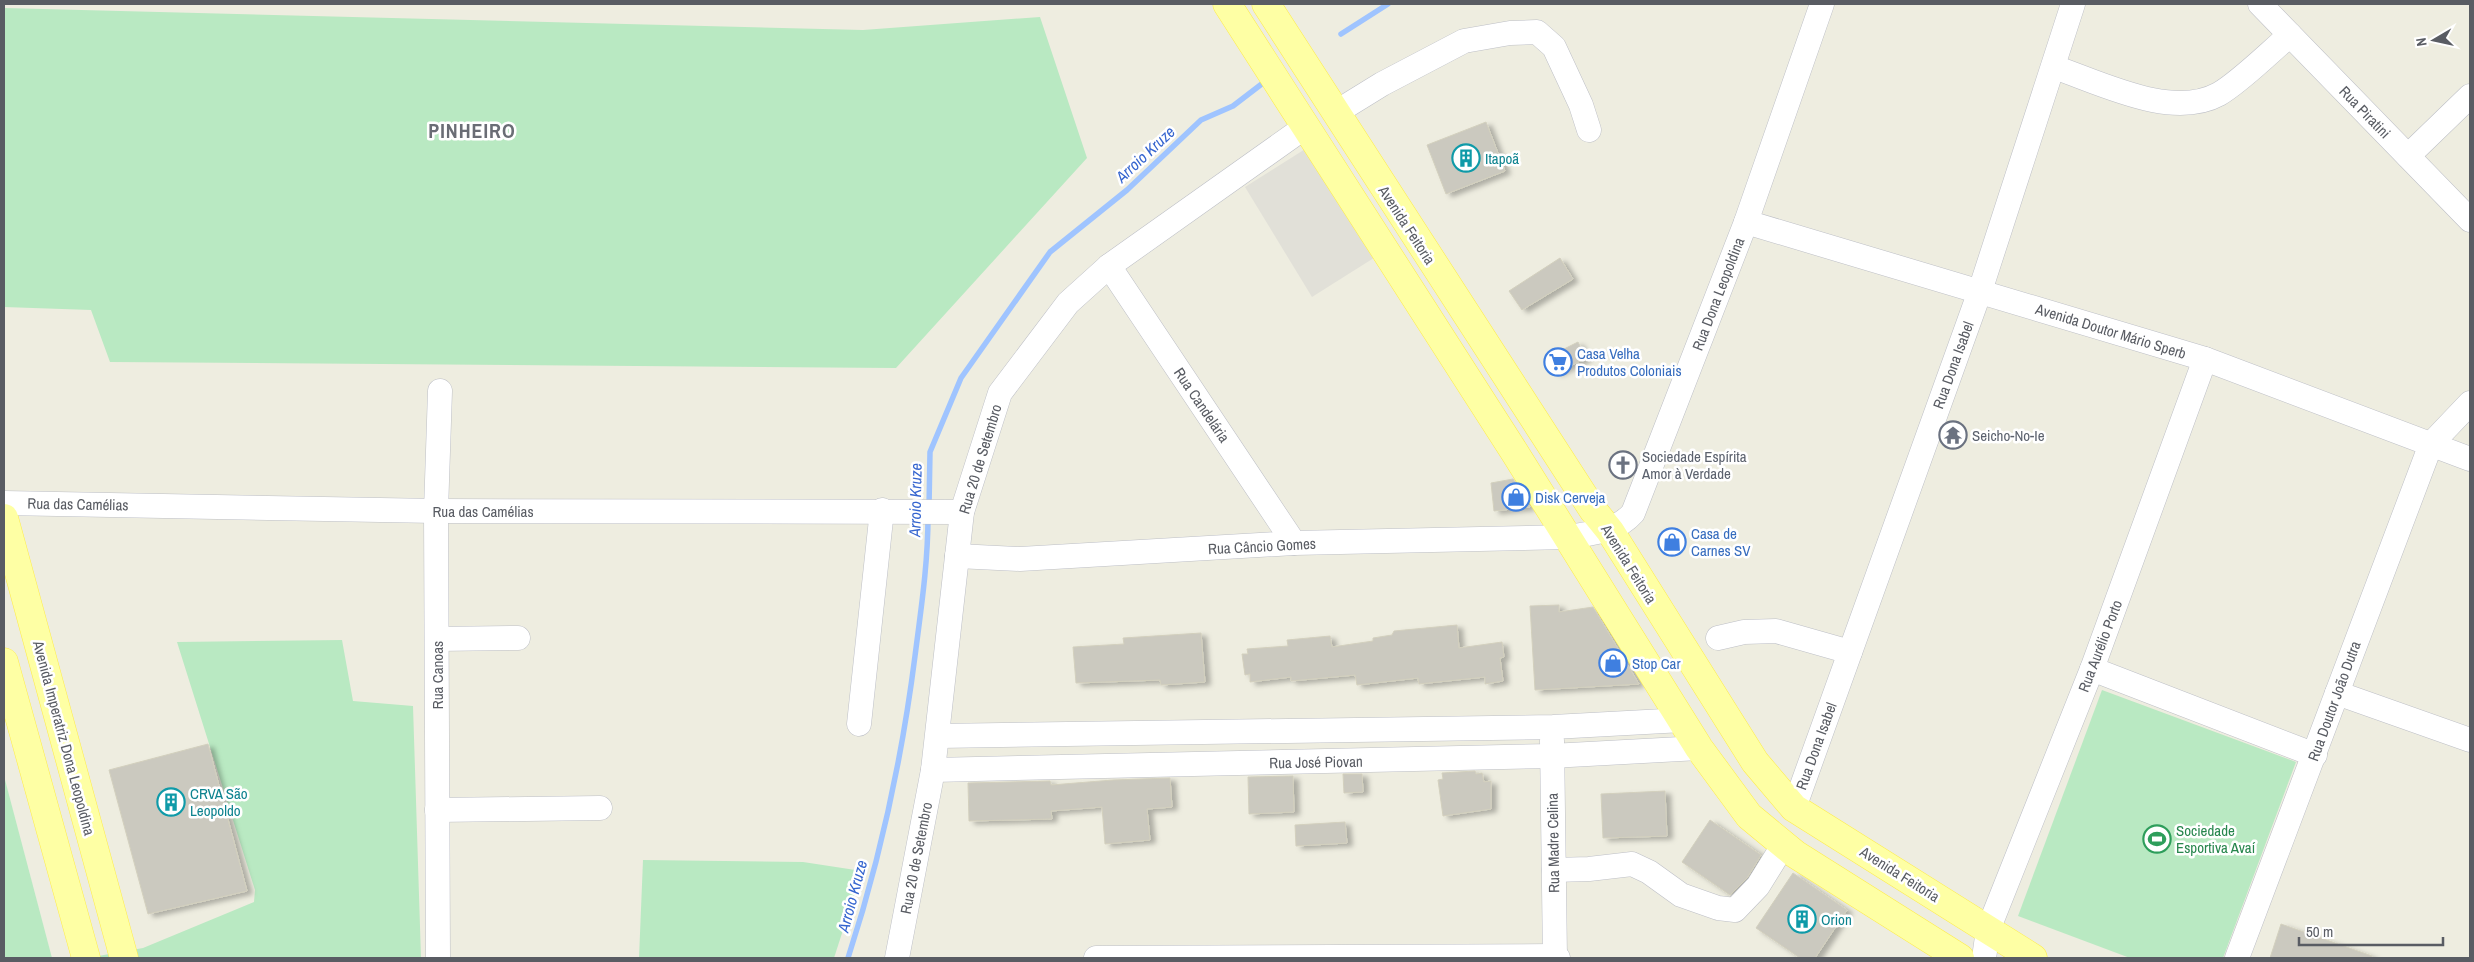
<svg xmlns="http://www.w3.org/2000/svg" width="2474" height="962" viewBox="0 0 2474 962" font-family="'Archivo Narrow',sans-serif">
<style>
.industrial{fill:#e1e0d8}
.green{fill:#b9e9c2}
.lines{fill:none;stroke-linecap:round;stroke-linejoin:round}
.stream{stroke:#9fc4ff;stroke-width:5.5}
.building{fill:#cbc9bf;stroke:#d3d0be;filter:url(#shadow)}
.minor-casing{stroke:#bdbfc6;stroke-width:25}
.major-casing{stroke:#ffec48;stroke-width:29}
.minor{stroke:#fff;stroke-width:24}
.major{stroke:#feffa4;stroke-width:28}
.labels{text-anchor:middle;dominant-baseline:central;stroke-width:5;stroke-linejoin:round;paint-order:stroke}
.street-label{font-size:15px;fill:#595c63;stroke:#fff}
.culture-label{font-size:15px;fill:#0d838f;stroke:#fff;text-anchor:start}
.shop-label{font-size:15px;fill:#366cbe;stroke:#fff;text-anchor:start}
.worship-label{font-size:15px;fill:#5b616d;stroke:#fff;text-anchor:start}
.leisure-label{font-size:15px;fill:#27864d;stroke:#fff;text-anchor:start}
.water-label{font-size:16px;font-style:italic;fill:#3565cf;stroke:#fff}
.district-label{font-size:20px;font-weight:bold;letter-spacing:1px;fill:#6a6d75;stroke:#fff}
</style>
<defs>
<filter id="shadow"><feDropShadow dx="5.5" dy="3" stdDeviation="2.5" flood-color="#0004"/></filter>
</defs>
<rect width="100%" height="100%" fill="#eeede0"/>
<polygon class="industrial" points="1310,146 1377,256 1312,297 1245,187"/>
<g class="green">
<polygon points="4,8 863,30 1040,17 1087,158 896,368 110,362 91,310 4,307"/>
<polygon points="342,640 353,701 413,706 421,958 87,958 143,948 254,902 255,890 177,642"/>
<polygon points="2102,690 2296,762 2223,958 2130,958 2018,916"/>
<polygon points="4,776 52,958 4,958"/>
<polygon points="643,860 803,862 862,871 834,958 639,958"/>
</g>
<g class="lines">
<g class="stream">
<polyline points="1341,34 1388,4"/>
<polyline points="929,507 930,452 961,378 1050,252 1127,190 1201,120 1233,106 1263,83"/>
<path d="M848,958C880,860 902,758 915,656C921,609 928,564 928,516"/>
</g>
</g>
<g class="building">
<polygon points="1486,122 1505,171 1446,194 1427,145"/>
<polygon points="1560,258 1573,279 1522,310 1509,291"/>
<polygon points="1578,342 1586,358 1556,373 1548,357"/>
<polygon points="1513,479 1530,507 1494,511 1491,483"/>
<polygon points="1559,605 1559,612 1593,607 1639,684 1535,690 1530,606"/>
<polygon points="1457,625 1459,648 1502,642 1504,657 1500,658 1503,681 1485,684 1485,677 1419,684 1418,678 1357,685 1355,675 1291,681 1291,677 1250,682 1250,674 1245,675 1242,654 1248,654 1247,649 1288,646 1287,640 1330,636 1332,647 1373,641 1373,638 1392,635 1394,631"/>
<polygon points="1201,633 1205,682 1161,685 1160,680 1076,683 1073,647 1124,644 1123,638"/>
<polygon points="208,744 247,891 148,914 109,770"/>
<polygon points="1475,771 1476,774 1482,773 1484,782 1491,781 1491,809 1443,816 1438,780 1443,779 1442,773"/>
<polygon points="1343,774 1362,774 1363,792 1344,793"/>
<polygon points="1293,776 1294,812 1249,814 1248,777"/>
<polygon points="1170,778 1172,807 1147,809 1150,840 1105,844 1102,807 1051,811 1052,819 969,821 968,783 1050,781 1051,785 1113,780"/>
<polygon points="1665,791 1667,836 1603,838 1601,794"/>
<polygon points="1710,820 1761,855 1747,878 1730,895 1682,862"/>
<polygon points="1345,822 1347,843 1296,846 1295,825"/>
<polygon points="1793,873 1847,910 1815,958 1800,958 1756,928"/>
<polygon points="2281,924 2372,956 2372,958 2270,958"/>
</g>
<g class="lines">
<g class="minor-casing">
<g id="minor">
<polyline points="2260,4 2470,220"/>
<path d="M2054,67C2101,83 2172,120 2219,94C2240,82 2271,51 2290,35"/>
<polyline points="1335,113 1382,84 1464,41 1510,33 1537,32 1554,47 1581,105 1589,130"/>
<polyline points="2408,156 2470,96"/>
<polyline points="1746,222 2205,359 2470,459"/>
<polyline points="1109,266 1294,543"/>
<polyline points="4,503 436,511 962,512"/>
<path d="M957,556L1020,559L1294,543L1567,537C1592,533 1615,533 1633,513L1746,222L1822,4"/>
<polyline points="1718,638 1744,632 1776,631 1850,652"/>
<polyline points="437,639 518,638"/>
<polyline points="2092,669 2315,755"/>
<polyline points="2337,693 2470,740"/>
<polyline points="859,724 882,510"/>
<polyline points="938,736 1553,727 1683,720"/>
<polyline points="1552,741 1555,958"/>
<polyline points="933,770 1551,756 1699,748"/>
<polyline points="1794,808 1980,291 2073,4"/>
<polyline points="437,810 600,808"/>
<polyline points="1554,870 1589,869 1632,864 1649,872 1681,895 1718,908 1735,910 1758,886 1784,844"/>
<polyline points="438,958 436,511 440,391"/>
<polyline points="897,958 933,770 962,512 1000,393 1068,303 1109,266 1305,127"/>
<polyline points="1096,958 1555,956 1558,958"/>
<polyline points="1984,958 1988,930 2092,669 2205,359"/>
<polyline points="2237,958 2431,444 2470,403"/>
</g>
</g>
<g class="major-casing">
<g id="major">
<polyline points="1227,4 1515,453 1699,748 1749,816 1795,854 1960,958"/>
<polyline points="1266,4 1593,510 1610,531 1755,762 1794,808 2033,958"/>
<polyline points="4,518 124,958"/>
<polyline points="4,662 86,958"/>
</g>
</g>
<use href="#minor" class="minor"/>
<use href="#major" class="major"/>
</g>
<defs>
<g id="building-ring" transform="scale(1.4375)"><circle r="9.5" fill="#fff" stroke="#0f9aa8" stroke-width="1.5"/><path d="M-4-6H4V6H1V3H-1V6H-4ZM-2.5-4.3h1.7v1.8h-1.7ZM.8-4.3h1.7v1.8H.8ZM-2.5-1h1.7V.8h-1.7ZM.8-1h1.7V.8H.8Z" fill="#0f9aa8"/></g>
<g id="supermarket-ring" transform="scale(1.4375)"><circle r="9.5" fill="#fff" stroke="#3f7fe0" stroke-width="1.5"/><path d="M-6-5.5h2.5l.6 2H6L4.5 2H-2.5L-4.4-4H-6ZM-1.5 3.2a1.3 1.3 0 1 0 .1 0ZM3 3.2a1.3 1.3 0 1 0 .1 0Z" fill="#3f7fe0"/></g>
<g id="temple-ring" transform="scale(1.4375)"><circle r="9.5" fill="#fff" stroke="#6b7280" stroke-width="1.5"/><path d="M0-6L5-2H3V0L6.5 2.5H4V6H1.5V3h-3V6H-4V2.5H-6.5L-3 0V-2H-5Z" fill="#6b7280"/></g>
<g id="church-ring" transform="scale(1.4375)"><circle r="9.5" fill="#fff" stroke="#6b7280" stroke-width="1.5"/><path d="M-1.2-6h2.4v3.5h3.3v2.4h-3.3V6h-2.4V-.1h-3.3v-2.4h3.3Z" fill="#6b7280"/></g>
<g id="shop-ring" transform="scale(1.4375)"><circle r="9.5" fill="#fff" stroke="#3f7fe0" stroke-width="1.5"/><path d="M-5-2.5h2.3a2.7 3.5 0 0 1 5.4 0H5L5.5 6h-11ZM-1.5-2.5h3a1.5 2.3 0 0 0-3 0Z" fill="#3f7fe0"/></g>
<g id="stadium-ring" transform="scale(1.4375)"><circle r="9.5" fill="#fff" stroke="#2e9e5b" stroke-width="1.5"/><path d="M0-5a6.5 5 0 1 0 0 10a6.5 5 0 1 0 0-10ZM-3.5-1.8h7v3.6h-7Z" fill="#2e9e5b"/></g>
</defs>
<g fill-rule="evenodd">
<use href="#building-ring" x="1466" y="158"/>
<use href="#supermarket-ring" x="1558" y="362"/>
<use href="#temple-ring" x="1953" y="435"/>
<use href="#church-ring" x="1623" y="465"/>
<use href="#shop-ring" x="1516" y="497"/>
<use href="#shop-ring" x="1672" y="542"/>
<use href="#shop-ring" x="1613" y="663"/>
<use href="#building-ring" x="171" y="802"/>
<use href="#stadium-ring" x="2157" y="839"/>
<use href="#building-ring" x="1802" y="919"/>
</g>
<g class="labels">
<g class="street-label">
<text transform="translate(2365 112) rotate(46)">Rua Piratini</text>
<text transform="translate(1407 225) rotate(57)">Avenida Feitoria</text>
<text transform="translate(1718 294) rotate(-69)">Rua Dona Leopoldina</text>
<text transform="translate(2111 331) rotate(17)">Avenida Doutor Mário Sperb</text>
<text transform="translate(1953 365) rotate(-70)">Rua Dona Isabel</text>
<text transform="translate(1202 405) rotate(56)">Rua Candelária</text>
<text transform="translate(980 459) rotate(-73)">Rua 20 de Setembro</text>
<text transform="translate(78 504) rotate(1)">Rua das Camélias</text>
<text x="483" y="511">Rua das Camélias</text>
<text transform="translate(1262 546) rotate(-3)">Rua Câncio Gomes</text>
<text transform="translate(1629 564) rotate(58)">Avenida Feitoria</text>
<text transform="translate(2100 646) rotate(-69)">Rua Aurélio Porto</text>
<text transform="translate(437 675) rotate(-90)">Rua Canoas</text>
<text transform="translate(2334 701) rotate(-70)">Rua Doutor João Dutra</text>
<text transform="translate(64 738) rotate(75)">Avenida Imperatriz Dona Leopoldina</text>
<text transform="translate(1816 746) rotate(-70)">Rua Dona Isabel</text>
<text transform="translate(1316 762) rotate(-1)">Rua José Piovan</text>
<text transform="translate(1553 843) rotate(-91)">Rua Madre Celina</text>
<text transform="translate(916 858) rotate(-79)">Rua 20 de Setembro</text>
<text transform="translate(1900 874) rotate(32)">Avenida Feitoria</text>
</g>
<g class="culture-label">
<text x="1485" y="158">Itapoã</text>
<text x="190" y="793">CRVA São<tspan x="190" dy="17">Leopoldo</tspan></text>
<text x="1821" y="919">Orion</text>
</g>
<g class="shop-label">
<text x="1577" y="353">Casa Velha<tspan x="1577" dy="17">Produtos Coloniais</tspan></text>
<text x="1535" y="497">Disk Cerveja</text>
<text x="1691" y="533">Casa de<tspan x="1691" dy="17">Carnes SV</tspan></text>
<text x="1632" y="663">Stop Car</text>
</g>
<g class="worship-label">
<text x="1972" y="435">Seicho-No-Ie</text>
<text x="1642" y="456">Sociedade Espírita<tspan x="1642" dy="17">Amor à Verdade</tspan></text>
</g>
<g class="leisure-label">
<text x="2176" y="830">Sociedade<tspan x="2176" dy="17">Esportiva Avaí</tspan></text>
</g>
<g class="water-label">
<text transform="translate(1145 154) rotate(-43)">Arroio Kruze</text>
<text transform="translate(915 500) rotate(-89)">Arroio Kruze</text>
<text transform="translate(852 896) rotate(-75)">Arroio Kruze</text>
</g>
<g class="district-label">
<text x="472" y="130">PINHEIRO</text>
</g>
</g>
<rect width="2474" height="962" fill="none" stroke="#595c63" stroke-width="10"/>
<g transform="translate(2434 40) rotate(261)" stroke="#ffffff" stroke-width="4" paint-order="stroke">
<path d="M0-4L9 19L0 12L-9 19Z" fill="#595c63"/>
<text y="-8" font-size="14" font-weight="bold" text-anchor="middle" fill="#595c63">N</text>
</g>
<path d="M2299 937v8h144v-8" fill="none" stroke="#595c63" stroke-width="2.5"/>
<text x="2306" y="937" font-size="15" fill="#595c63" stroke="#ffffff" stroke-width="4" paint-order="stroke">50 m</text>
</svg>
